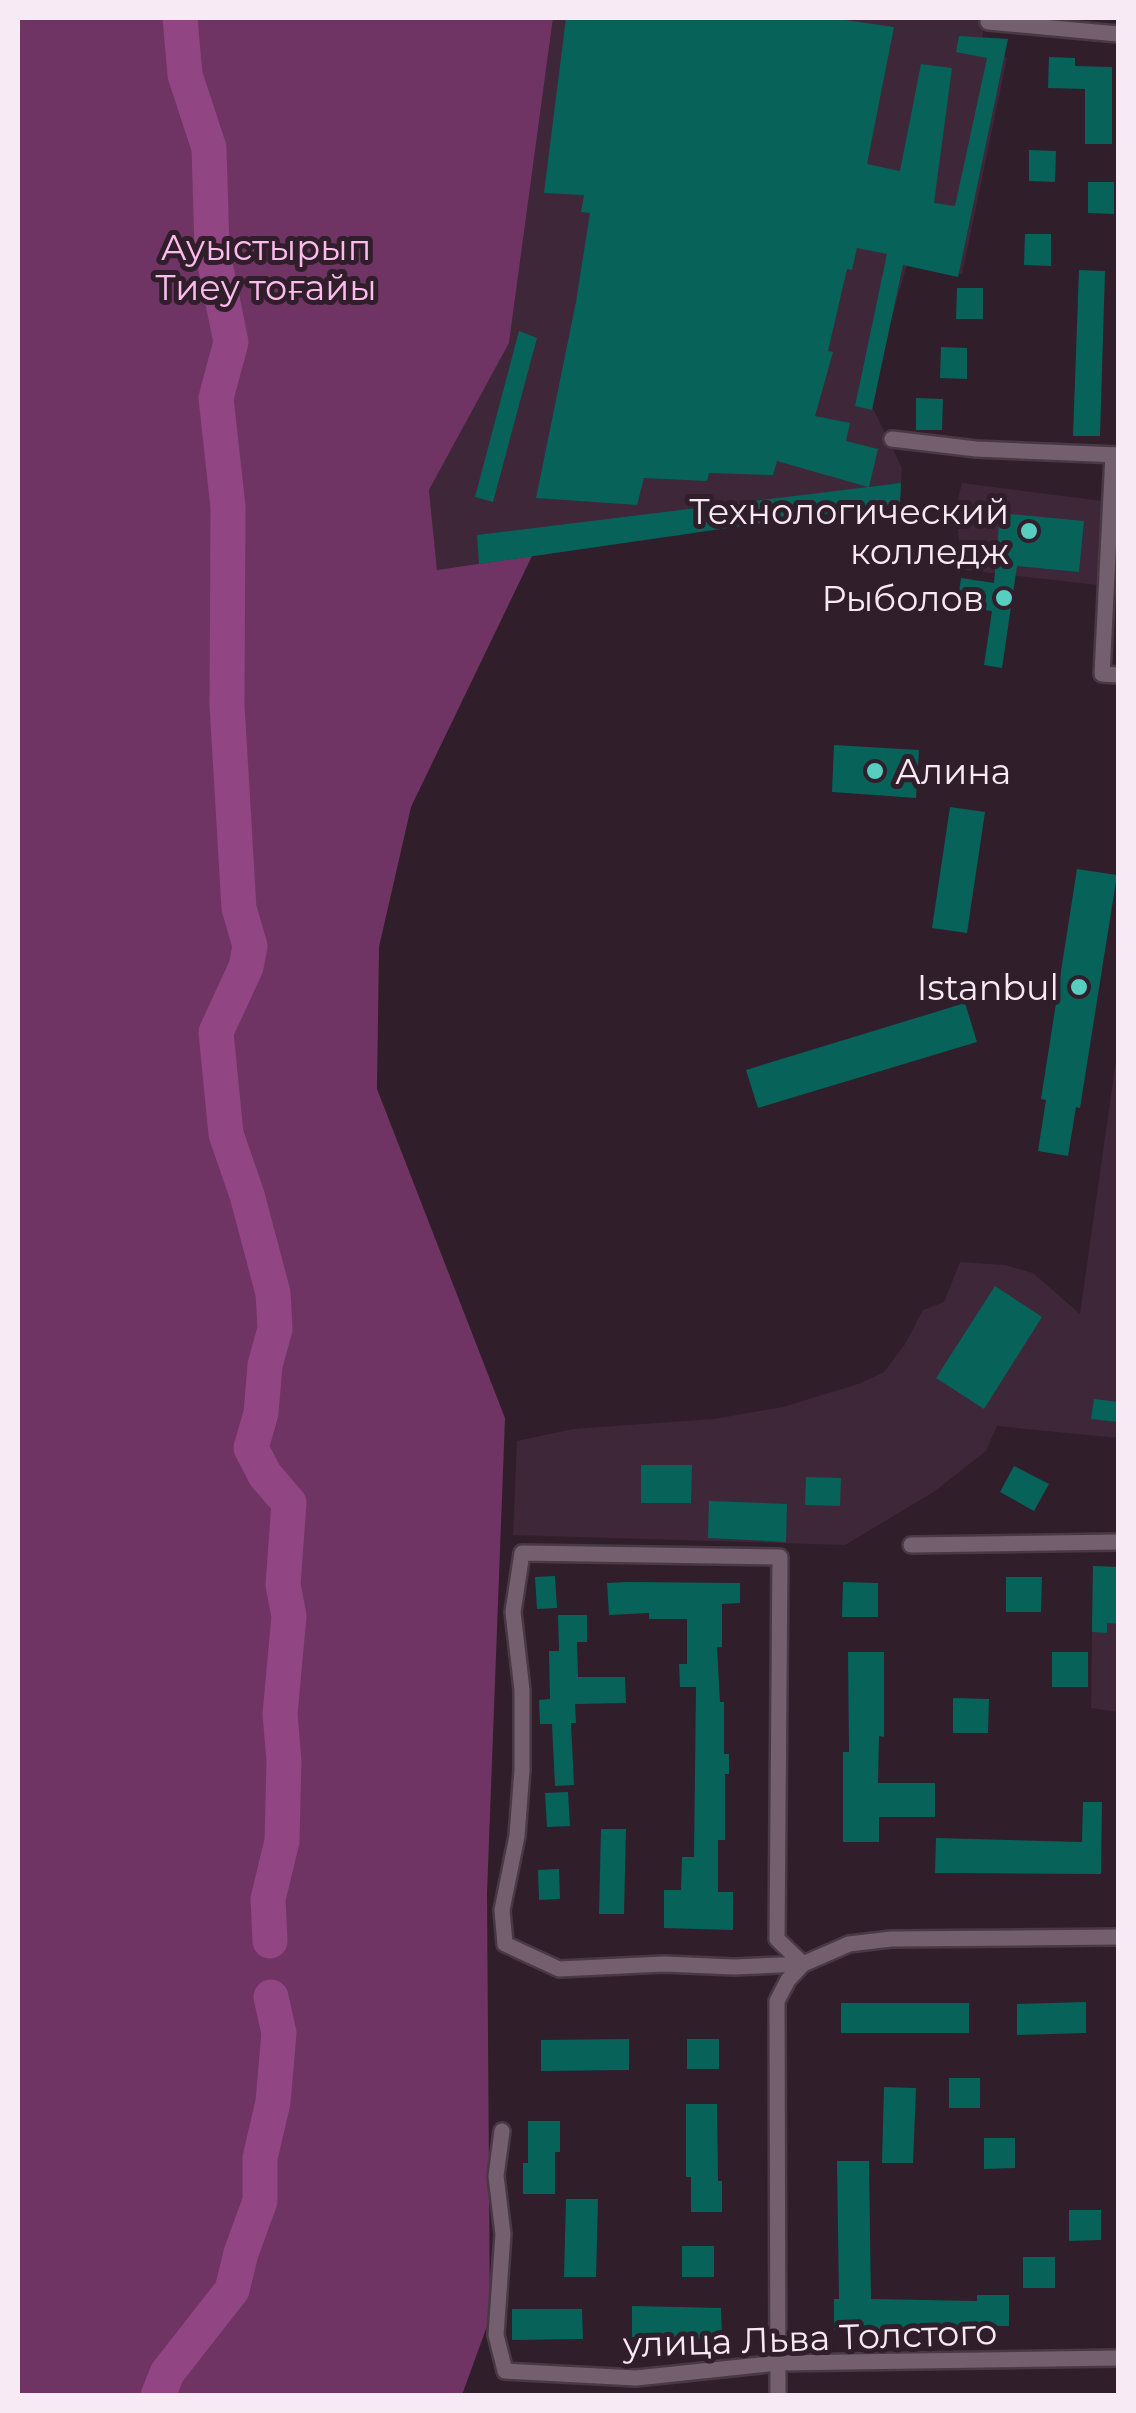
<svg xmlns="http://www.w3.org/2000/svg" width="1136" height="2413" viewBox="0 0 1136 2413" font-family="Montserrat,sans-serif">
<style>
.built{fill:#3e2739}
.green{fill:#6f3463}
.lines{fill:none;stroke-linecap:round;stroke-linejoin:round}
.river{stroke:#914582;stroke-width:35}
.building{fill:#07625a}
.street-casing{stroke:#483945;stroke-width:20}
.street{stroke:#745f6f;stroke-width:15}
.poi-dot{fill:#58cec1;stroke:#301e2b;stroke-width:4}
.labels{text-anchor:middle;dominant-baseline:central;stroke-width:10;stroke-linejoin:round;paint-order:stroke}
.park-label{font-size:35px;fill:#fcbcec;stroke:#301e2b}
.poi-label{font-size:35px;fill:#f7eaf4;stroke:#301e2b;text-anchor:end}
.street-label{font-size:35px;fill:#f7eaf4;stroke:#301e2b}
</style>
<rect width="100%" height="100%" fill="#301e2b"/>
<g class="built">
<polygon points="553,18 984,18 982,43 1007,58 962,274 907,265 868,398 902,468 900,503 437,570 429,490 509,343"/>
<polygon points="962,483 1102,501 1098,585 956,569 959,541 956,507"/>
<polygon points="1118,1046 1118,1438 997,1426 986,1451 935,1491 845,1545 513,1535 517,1441 573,1429 714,1419 783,1407 858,1384 884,1372 905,1344 923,1310 944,1302 960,1262 1005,1265 1033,1273 1080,1314"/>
<polygon points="1093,1566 1118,1567 1118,1712 1091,1708"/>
</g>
<polygon class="green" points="18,18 553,18 509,343 429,490 437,570 532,556 411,807 379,947 377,1089 505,1418 487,1893 490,2318 462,2395 18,2395"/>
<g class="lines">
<g class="river">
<polyline points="180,18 185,75 209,148 212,249 231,342 216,398 228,507 227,705 239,908 250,946 246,967 216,1032 226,1134 247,1195 273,1293 275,1329 265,1365 261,1413 251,1448 265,1475 289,1503 283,1585 289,1616 280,1714 284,1761 282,1841 268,1899 270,1941"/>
<polyline points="158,2396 167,2373 232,2290 241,2253 260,2201 260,2158 273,2102 279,2033 271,1997"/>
</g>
</g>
<g class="building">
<polygon points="566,18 831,18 894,27 867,164 900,171 921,64 952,68 934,203 955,206 987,58 956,52 959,36 1008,39 958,277 903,265 872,410 855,406 887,254 857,248 852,270 847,269 828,351 833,352 815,416 850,423 846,441 878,449 869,487 901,483 900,503 479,564 477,535 868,487 777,461 773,475 709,473 707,481 644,478 637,505 536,498 576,302 590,213 581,212 584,195 544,193"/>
<polygon points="1049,57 1075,58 1075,66 1112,67 1112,144 1085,144 1085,89 1048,88"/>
<polygon points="1029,150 1056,151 1055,182 1029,181"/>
<polygon points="1088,182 1114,182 1114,214 1088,213"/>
<polygon points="1025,234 1051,234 1051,266 1024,265"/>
<polygon points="1079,270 1105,271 1100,436 1073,436"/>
<polygon points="957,288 983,288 983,319 956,319"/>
<polygon points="519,331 537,338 493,502 475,497"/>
<polygon points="941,347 967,348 967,379 940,378"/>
<polygon points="916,398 943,399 942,430 916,430"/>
<polygon points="1000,513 1084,521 1079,572 1017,566 1002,668 984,665 992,611 957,606 961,578 994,583"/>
<polygon points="834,745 919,750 916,798 832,792"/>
<polygon points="950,807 985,812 967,933 932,928"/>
<polygon points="1077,869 1117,875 1080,1108 1076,1107 1068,1156 1038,1151 1046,1100 1041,1099"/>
<polygon points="965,1003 977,1042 758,1108 746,1070"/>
<polygon points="995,1286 1042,1317 984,1409 936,1378"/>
<polygon points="1094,1399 1118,1402 1118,1422 1091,1419"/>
<polygon points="641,1465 692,1465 691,1503 641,1503"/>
<polygon points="1014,1466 1049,1484 1034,1511 1000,1492"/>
<polygon points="806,1477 841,1478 840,1506 805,1505"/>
<polygon points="709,1501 787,1504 786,1542 708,1538"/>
<polygon points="1093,1566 1118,1567 1118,1624 1107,1623 1107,1633 1092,1632"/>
<polygon points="555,1576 557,1608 537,1609 535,1577"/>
<polygon points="1006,1577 1042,1577 1041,1612 1006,1612"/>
<polygon points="627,1582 740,1583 740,1603 722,1604 722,1647 717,1647 720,1702 724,1702 724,1754 729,1754 729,1774 725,1774 725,1840 718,1840 718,1892 733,1892 733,1930 664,1928 664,1890 681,1890 682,1857 694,1857 696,1687 680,1687 679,1664 687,1664 687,1619 649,1619 649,1613 609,1615 607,1583"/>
<polygon points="843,1582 878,1583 878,1617 842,1617"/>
<polygon points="558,1615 587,1615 587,1642 577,1642 578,1677 625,1677 626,1703 575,1704 576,1723 571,1723 574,1785 555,1786 552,1724 540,1724 539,1700 550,1699 549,1651 559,1651"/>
<polygon points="848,1652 884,1652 884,1737 879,1736 878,1783 935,1783 935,1817 879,1817 879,1842 843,1842 843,1752 849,1752"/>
<rect x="1052" y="1652" width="36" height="35"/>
<polygon points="953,1698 989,1699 988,1733 953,1733"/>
<polygon points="568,1792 570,1826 547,1827 545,1793"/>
<polygon points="1083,1802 1102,1802 1101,1874 935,1873 936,1838 1082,1842"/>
<polygon points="601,1829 626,1829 624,1914 599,1914"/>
<polygon points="559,1869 560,1899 539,1900 538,1870"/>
<polygon points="1086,2002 1086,2033 1017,2035 1017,2004"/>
<rect x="841" y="2003" width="128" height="30"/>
<polygon points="629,2039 629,2070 541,2071 541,2040"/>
<rect x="687" y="2039" width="32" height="30"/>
<rect x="949" y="2078" width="31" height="30"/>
<polygon points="884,2087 916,2088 913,2163 882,2163"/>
<polygon points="686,2104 717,2104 718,2181 722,2181 722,2212 691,2212 691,2177 686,2177"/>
<polygon points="528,2121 560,2121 560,2152 555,2152 555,2194 523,2194 523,2163 528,2163"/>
<polygon points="984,2138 1015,2138 1015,2168 984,2169"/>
<polygon points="837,2161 869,2161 871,2299 977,2301 977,2295 1009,2295 1009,2326 964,2326 964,2331 834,2330 834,2299 839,2299"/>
<polygon points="566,2199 598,2199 596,2277 564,2277"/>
<polygon points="1069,2210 1101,2210 1101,2240 1069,2241"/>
<rect x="682" y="2246" width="32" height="31"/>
<rect x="1023" y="2257" width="32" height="31"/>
<polygon points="632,2306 721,2308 722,2339 632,2337"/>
<polygon points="512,2309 582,2309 583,2339 512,2340"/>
</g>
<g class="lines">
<g class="street-casing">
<g id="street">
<polyline points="988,22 1118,34"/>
<polyline points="892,439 976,449 1118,455"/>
<polyline points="1113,455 1102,674 1118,675"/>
<polyline points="911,1545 1118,1542"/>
<polyline points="803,1964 777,1939 780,1557 522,1553 513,1612 522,1690 522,1770 517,1836 502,1910 505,1944 559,1969 664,1964 734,1967 803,1964 849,1944 891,1939 1118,1937"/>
<polyline points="502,2131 496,2176 503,2234 496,2335 505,2371 636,2378 779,2363 1118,2358"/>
<polyline points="778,2396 777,2001 788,1980 803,1964"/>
</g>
</g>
<use href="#street" class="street"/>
</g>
<g class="poi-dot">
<circle cx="1029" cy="531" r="10"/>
<circle cx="1004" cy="598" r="10"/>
<circle cx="875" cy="771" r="10"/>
<circle cx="1079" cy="987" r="10"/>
</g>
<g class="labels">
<g class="park-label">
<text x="266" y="247">Ауыстырып<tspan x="266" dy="40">Тиеу тоғайы</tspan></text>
</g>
<g class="poi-label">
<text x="1009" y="511">Технологический<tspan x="1009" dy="40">колледж</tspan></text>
<text x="984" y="598">Рыболов</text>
<text x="895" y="771" text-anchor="start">Алина</text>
<text x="1059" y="987">Istanbul</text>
</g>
<g class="street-label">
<text transform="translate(810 2338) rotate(-2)">улица Льва Толстого</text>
</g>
</g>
<rect width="1136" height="2413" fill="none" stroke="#f7eaf4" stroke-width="40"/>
</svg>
